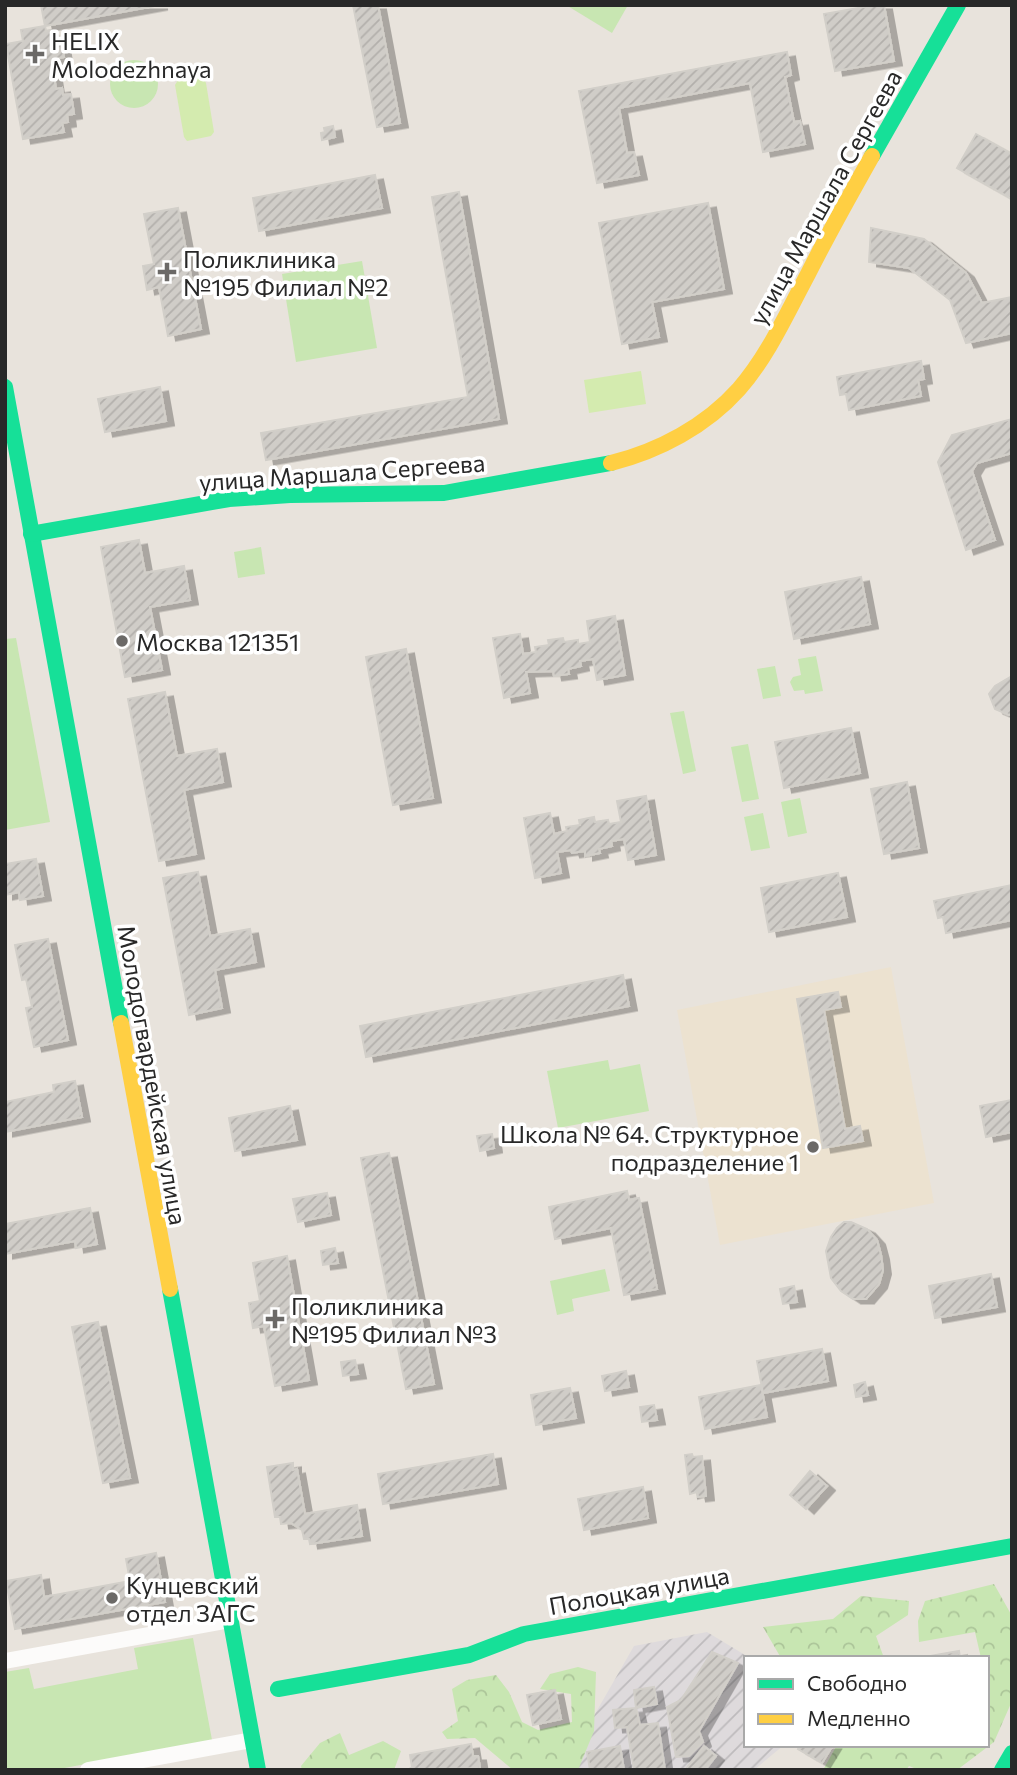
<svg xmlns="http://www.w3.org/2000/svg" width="1017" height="1775" viewBox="0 0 1017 1775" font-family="Commissioner,sans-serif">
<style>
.industrial{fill:url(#industrial-furrows)}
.education{fill:#ece2d0}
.green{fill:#c8e6b2}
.forest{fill:url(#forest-crowns)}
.pitch{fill:#d4ebaf}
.building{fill:url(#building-hatch);stroke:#d2cfc9;stroke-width:2;filter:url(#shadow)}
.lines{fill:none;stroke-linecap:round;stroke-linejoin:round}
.street{stroke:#fcfbfa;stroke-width:16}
.fast{stroke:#16e098;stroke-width:16}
.slow{stroke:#ffcf43;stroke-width:16}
.poi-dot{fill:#6b6967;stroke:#fff;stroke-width:2.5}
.labels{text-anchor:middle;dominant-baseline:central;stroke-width:7;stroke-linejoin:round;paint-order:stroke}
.poi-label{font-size:24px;fill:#282828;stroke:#fff;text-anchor:start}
.street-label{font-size:24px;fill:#282828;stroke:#fff}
</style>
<defs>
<pattern id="industrial-furrows" width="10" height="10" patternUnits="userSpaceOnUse" patternTransform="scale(1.75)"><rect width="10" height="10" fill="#dedadc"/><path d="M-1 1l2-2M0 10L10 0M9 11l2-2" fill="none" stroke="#bebbbd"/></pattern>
<pattern id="forest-crowns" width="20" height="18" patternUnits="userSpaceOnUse" patternTransform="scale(1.75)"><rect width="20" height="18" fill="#c8e6b2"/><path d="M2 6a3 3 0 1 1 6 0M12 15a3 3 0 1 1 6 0" fill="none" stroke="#acc599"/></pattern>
<pattern id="building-hatch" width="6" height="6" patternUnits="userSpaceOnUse" patternTransform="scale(1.75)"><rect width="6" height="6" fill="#d0cdc8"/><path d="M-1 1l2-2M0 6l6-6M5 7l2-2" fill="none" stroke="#b3b0ac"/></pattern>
<filter id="shadow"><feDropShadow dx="8" dy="4.5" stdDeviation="0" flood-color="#0004"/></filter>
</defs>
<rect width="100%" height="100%" fill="#e8e3dc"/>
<polygon class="industrial" points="707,1632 750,1658 746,1658 746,1745 784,1745 754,1770 575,1770 572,1754 634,1646"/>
<polygon class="education" points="891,967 934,1203 720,1245 677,1010"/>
<g class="green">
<polygon points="566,5 628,5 612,33"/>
<circle cx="134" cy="84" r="24"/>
<polygon points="362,261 377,348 296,362 282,274"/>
<polygon points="261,547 265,574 238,578 234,552"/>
<polygon points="16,638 50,822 5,830 5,639"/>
<polygon points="816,656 823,691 805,694 804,690 794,691 790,682 793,677 801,675 798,659"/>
<polygon points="775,666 781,696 763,699 757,669"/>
<polygon points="684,711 696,771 683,774 670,713"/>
<polygon points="748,744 759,799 742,802 731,747"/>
<polygon points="800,798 807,833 788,837 781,802"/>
<polygon points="763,813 770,848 751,851 744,817"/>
<polygon points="608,1060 610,1070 640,1064 649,1111 558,1128 547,1071"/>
<polygon points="605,1269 610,1291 572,1299 574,1311 557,1315 550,1281"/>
<polygon points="193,1638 212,1740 54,1770 5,1770 5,1672 29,1668 34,1689 138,1669 134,1648"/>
</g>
<g class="forest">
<polygon points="994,1584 1012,1616 1012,1701 994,1742 957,1770 919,1770 909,1766 906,1770 823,1770 837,1745 987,1745 987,1697 989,1694 987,1658 981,1658 975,1632 919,1642 918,1621 925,1601"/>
<polygon points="861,1596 909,1601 908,1615 876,1636 884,1658 781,1658 763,1627 833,1619"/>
<polygon points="578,1667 596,1672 594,1731 578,1770 513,1770 475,1738 447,1739 442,1732 458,1721 452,1689 467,1680 496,1675 509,1692 522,1722 538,1730 572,1722 571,1694 540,1689 550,1674"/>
<polygon points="340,1733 349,1755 383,1741 401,1751 394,1770 302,1770 301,1766 320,1743"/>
</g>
<g class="pitch">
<polygon points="202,76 206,83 214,132 211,136 187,141 184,137 175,85 178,80"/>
<polygon points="641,371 646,404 589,413 584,380"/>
</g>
<g class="building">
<polygon points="41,5 160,5 45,26"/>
<polygon points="353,5 378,5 400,123 377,127"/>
<polygon points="875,5 884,5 894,61 835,71 824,14"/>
<polygon points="45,26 46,31 50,30 52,39 61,38 64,57 56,59 58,69 53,70 56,89 62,88 63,95 71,94 74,114 67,115 68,122 62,123 64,132 23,139 6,44 23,41 21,30"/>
<polygon points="787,52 791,75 785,77 794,122 800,121 805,144 763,152 750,83 619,108 627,153 634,152 639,175 597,183 579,91"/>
<polygon points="333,126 335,137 322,140 321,133 325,132 324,128"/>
<polygon points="976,134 1012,154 1012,199 957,168"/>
<polygon points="375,175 382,208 259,231 253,198"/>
<polygon points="459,192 499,419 266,460 261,433 468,397 432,197"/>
<polygon points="708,203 724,289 652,302 659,337 622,344 599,223"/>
<polygon points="178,208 201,329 168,336 159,287 147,290 143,266 154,264 144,214"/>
<polygon points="871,228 924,239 966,273 982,303 1012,297 1012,333 966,343 950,300 909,268 869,262"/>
<polygon points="921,361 924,379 918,380 921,396 849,410 846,394 840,395 837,377"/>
<polygon points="160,387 166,421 105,432 98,399"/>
<polygon points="1012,419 1012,453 977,463 972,471 995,540 966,550 938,462 952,435"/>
<polygon points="139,540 145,573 184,566 190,600 150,607 162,670 125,677 101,547"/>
<polygon points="861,577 870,624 794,639 785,592"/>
<polygon points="615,616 625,675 597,680 593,659 580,661 581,666 568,669 569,674 554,676 553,671 526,672 530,693 504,698 493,638 520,634 523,654 536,652 535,647 549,645 548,640 563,638 564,642 578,640 578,644 590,642 587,621"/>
<polygon points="406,649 433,798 393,805 366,657"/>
<polygon points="1012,676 1012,714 1009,715 995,709 989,694 995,686"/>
<polygon points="165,692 177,756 217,749 223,782 184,790 196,854 159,861 128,699"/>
<polygon points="851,728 860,773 784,788 775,742"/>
<polygon points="907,782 919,848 884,854 871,789"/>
<polygon points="646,796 656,855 628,860 624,839 611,841 612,846 599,849 600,853 585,856 585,851 572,853 571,850 557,852 561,873 535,878 524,818 550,813 554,834 567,831 566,827 580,825 579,820 594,817 595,822 608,820 609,824 621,822 617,801"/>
<polygon points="36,859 43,896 20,900 19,892 5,895 5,864"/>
<polygon points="198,872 210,936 250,929 256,962 215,970 222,1008 189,1015 163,878"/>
<polygon points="838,873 847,917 769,932 761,888"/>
<polygon points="1012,885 1012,920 946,933 943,917 938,918 934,901"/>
<polygon points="48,939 68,1040 34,1047 26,1008 32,1007 26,979 22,980 15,945"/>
<polygon points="623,975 629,1006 366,1057 360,1026"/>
<polygon points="838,992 841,1007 824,1010 845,1129 860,1126 863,1141 823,1148 797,999"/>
<polygon points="75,1081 82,1117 5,1132 5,1102 54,1092 53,1085"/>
<polygon points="1012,1100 1012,1132 986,1137 980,1106"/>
<polygon points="290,1106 297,1140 235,1151 229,1118"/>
<polygon points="492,1134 494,1148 480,1151 477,1136"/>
<polygon points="389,1153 434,1384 406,1389 361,1158"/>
<polygon points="627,1191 629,1200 639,1198 657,1289 624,1295 611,1228 555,1239 549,1207"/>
<polygon points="327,1193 331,1215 298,1222 293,1199"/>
<polygon points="90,1208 97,1244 76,1248 75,1241 5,1254 5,1224"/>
<polygon points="844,1222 851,1222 867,1229 877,1240 881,1255 883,1270 879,1284 866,1299 853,1299 841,1291 831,1278 826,1251 831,1237 837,1228"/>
<polygon points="335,1248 338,1263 323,1265 321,1251"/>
<polygon points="287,1256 309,1380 275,1386 264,1326 253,1328 249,1303 260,1301 253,1263"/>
<polygon points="991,1274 997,1307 935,1318 929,1286"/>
<polygon points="794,1286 797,1302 783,1304 780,1289"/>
<polygon points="98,1322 130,1478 103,1483 72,1327"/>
<polygon points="822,1349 828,1381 763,1393 757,1361"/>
<polygon points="355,1360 358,1374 343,1376 341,1362"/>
<polygon points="626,1371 629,1387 605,1391 602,1376"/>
<polygon points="865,1382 868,1395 856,1397 854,1385"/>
<polygon points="761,1385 767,1417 705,1429 699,1397"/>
<polygon points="570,1388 576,1418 536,1425 531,1395"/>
<polygon points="654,1405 657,1420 642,1422 640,1407"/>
<polygon points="493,1454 498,1484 383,1504 378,1474"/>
<polygon points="692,1454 693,1457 702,1456 706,1496 698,1497 697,1492 690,1494 685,1455"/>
<polygon points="293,1463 293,1470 297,1469 305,1514 357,1505 362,1536 310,1544 309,1539 304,1539 302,1530 291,1523 281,1524 280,1517 275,1517 267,1467"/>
<polygon points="810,1471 827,1486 806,1509 790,1495"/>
<polygon points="643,1487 648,1518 584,1530 578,1499"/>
<polygon points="156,1553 165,1602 15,1629 6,1581 41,1575 44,1597 130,1581 126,1559"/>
<polygon points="959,1651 960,1658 919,1658"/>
<polygon points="712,1652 738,1663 699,1731 703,1742 689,1756 676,1757 667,1707 681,1700"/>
<polygon points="654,1687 657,1704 636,1708 634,1690"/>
<polygon points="555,1690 561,1719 533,1725 527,1695"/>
<polygon points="636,1708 640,1725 658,1723 665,1770 634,1770 627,1727 615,1728 613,1710"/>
<polygon points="471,1744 473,1756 478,1756 480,1768 408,1770 412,1767 410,1755"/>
<polygon points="800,1745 833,1745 822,1763 798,1749"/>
<polygon points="620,1746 624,1770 590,1770 587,1752"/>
<polygon points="704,1746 716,1756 705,1770 685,1770"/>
</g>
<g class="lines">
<g class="street">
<polyline points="5,1661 231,1620"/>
<polyline points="88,1770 252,1740"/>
</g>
<g class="fast">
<polyline points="872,156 958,5"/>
<polyline points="5,387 121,1023"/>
<polyline points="31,534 229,499 290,495 444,493 611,463"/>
<polyline points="170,1289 258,1770"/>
<polyline points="278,1689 469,1655 524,1634 1012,1546"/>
<polyline points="1002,1770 1012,1753"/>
</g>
<g class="slow">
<path d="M611,463C659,451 706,426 739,389C768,356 787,313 808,274C828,234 850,195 872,156"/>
<polyline points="121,1023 170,1289"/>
</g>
</g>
<g class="poi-dot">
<path d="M31.5 43.5h7v7h7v7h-7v7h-7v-7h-7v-7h7z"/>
<path d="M163.5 261.5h7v7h7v7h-7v7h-7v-7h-7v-7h7z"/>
<circle cx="122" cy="641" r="7"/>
<circle cx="813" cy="1147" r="7"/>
<path d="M271.5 1308.5h7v7h7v7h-7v7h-7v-7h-7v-7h7z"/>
<circle cx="112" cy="1598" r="7"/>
</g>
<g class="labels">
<g class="poi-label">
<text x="51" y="40">HELIX<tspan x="51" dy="28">Molodezhnaya</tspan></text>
<text x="183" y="258">Поликлиника<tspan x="183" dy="28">№195 Филиал №2</tspan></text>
<text x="136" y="641">Москва 121351</text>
<text x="799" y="1133" text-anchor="end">Школа № 64. Структурное<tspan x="799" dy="28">подразделение 1</tspan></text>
<text x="291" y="1305">Поликлиника<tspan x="291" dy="28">№195 Филиал №3</tspan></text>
<text x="126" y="1584">Кунцевский<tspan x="126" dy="28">отдел ЗАГС</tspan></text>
</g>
<g class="street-label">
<text transform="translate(825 197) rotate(-61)">улица Маршала Сергеева</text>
<text transform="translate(342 472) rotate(-4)">улица Маршала Сергеева</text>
<text transform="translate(153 1075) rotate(80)">Молодогвардейская улица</text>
<text transform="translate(639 1590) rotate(-10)">Полоцкая улица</text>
</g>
</g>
<rect width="1017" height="1775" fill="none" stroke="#282828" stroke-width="14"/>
<rect x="744" y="1656" width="245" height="91" fill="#ffffff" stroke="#a9a9a9" stroke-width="2"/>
<rect x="758" y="1679" width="35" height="10" fill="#16e098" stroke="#a9a9a9" stroke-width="2"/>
<text x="807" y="1691" font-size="21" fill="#282828">Свободно</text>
<rect x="758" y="1714" width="35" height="10" fill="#ffcf43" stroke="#a9a9a9" stroke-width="2"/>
<text x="807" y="1726" font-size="21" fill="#282828">Медленно</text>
</svg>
